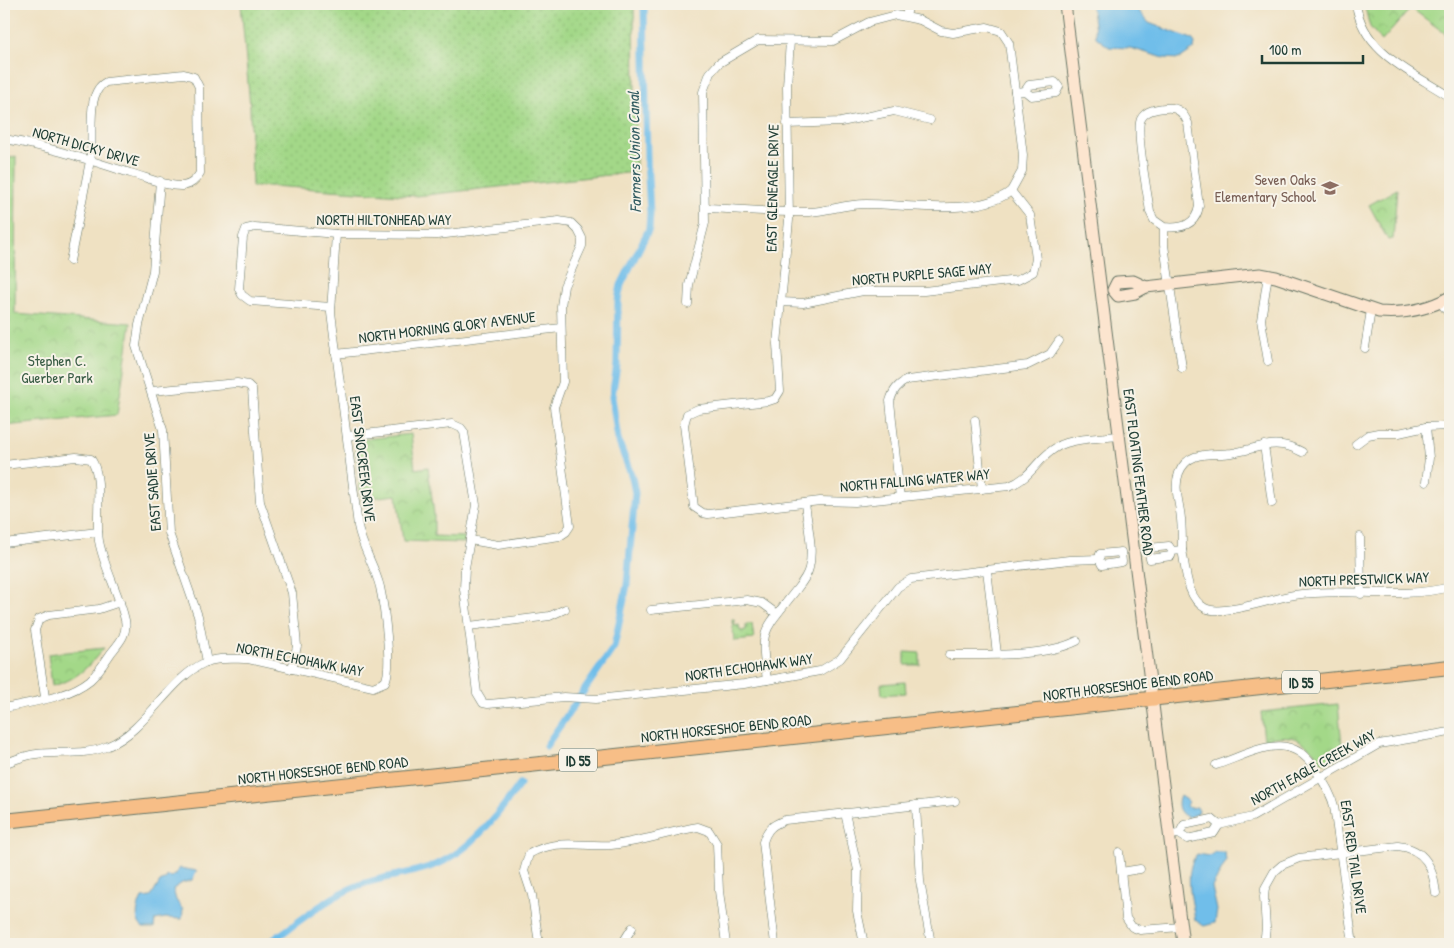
<svg xmlns="http://www.w3.org/2000/svg" width="1454" height="948" viewBox="0 0 1454 948" font-family="'Patrick Hand',sans-serif">
<style>
.grass{fill:url(#grass-dots);stroke:#618a5e}
.park{fill:url(#park-crowns);stroke:#618a5e}
.pitch{fill:#a3d888;stroke:#618a5e}
.water{fill:#6fbeea;stroke:#477e8f}
.lines{fill:none;stroke-linecap:round;stroke-linejoin:round}
.canal{stroke:#6fbeea;stroke-width:7}
.street-casing{stroke:#687666;stroke-width:9}
.secondary-casing{stroke:#687666;stroke-width:13}
.highway-casing{stroke:#687666;stroke-width:16}
.street{stroke:#fff;stroke-width:8}
.secondary{stroke:#fce5cf;stroke-width:11}
.highway{stroke:#f7be87;stroke-width:14}
.labels{text-anchor:middle;dominant-baseline:central;stroke-width:4;stroke-linejoin:round;paint-order:stroke}
.shield{fill:#f7f3e8;stroke:#60746a;stroke-width:1}
.shield-label{font-size:14px;font-weight:bold;fill:#1f3d34}
.street-label{font-size:15px;fill:#1f3d34;stroke:#f7f3e8}
.education-label{font-size:15px;fill:#785e54;stroke:#f7f3e8;text-anchor:end}
.park-label{font-size:15px;fill:#395c45;stroke:#f7f3e8}
.water-label{font-size:16px;font-style:italic;fill:#335d62;stroke:#f7f3e8}
</style>
<defs>
<pattern id="grass-dots" width="8" height="8" patternUnits="userSpaceOnUse" patternTransform="scale(1.25)"><rect width="8" height="8" fill="#a3d888"/><path d="M2 2h.1M6 6h.1" fill="none" stroke="#8cba76" stroke-width="1.8" stroke-linecap="round"/></pattern>
<pattern id="park-crowns" width="20" height="18" patternUnits="userSpaceOnUse" patternTransform="scale(1.25)"><rect width="20" height="18" fill="#a3d888"/><path d="M2 6a3 3 0 1 1 6 0M12 15a3 3 0 1 1 6 0" fill="none" stroke="#8cba76"/></pattern>
</defs>
<rect width="100%" height="100%" fill="#f7f3e8"/>
<filter id="ink" filterUnits="userSpaceOnUse"><feTurbulence type="fractalNoise" baseFrequency=".02" numOctaves="2"/><feDisplacementMap in="SourceGraphic" scale="10" xChannelSelector="R" yChannelSelector="G"/><feConvolveMatrix kernelMatrix="1 2 1 2 8 2 1 2 1" color-interpolation-filters="sRGB"/></filter>
<filter id="wash" filterUnits="userSpaceOnUse"><feTurbulence type="fractalNoise" baseFrequency=".0096" numOctaves="4" result="noise"/><feDisplacementMap in="SourceGraphic" scale="20" xChannelSelector="R" yChannelSelector="G"/><feGaussianBlur stdDeviation="1.12" result="paint"/><feColorMatrix in="noise" values="0 0 0 0 0 0 0 0 0 0 0 0 0 0 0 0 0 1.4 0 .05"/><feComposite in="paint" operator="in"/></filter>
<g filter="url(#wash)">
<rect width="100%" height="100%" fill="#efe1c2"/>
<g class="grass">
<polygon points="241,4 634,4 636,172 416,196 272,186 252,187 250,106"/>
<polygon points="732,620 734,620 735,626 739,625 740,631 746,630 746,624 752,624 754,639 734,641"/>
</g>
<g class="park">
<polygon points="1364,4 1450,4 1450,37 1411,8 1382,41 1370,27"/>
<polygon points="16,156 15,314 131,323 117,415 4,426 4,160"/>
<polygon points="1397,189 1393,239 1388,240 1369,205"/>
<polygon points="411,434 415,469 428,467 434,514 434,536 465,537 464,543 403,541 397,495 361,499 355,444 356,440"/>
<path d="M104,648C88,667 77,680 52,686L48,654Z"/>
<path d="M1338,704L1343,755L1328,763L1322,762C1305,740 1293,731 1264,740L1261,712Z"/>
</g>
<g class="pitch">
<polygon points="905,652 920,653 920,665 905,665"/>
<polygon points="905,682 906,693 882,695 881,684"/>
</g>
<g class="water">
<polygon points="1091,4 1133,4 1149,23 1192,39 1195,43 1194,49 1179,59 1164,58 1130,48 1109,47 1096,37"/>
<path d="M1180,796L1189,802L1186,806L1190,808L1197,807L1199,811L1197,814L1188,817C1178,814 1176,804 1180,796Z"/>
<path d="M1215,852H1225L1226,862L1212,887L1217,910L1215,923L1204,926L1195,920C1192,900 1183,871 1197,854L1209,856Z"/>
<path d="M180,868L197,871L192,880L182,883L173,889L176,900L183,910L182,919L165,918L155,920L154,928H143C134,920 137,908 142,898L151,897L160,882L166,879L167,876L172,877Z"/>
</g>
<g class="lines">
<g class="canal">
<polyline points="546,746 614,647 627,585 635,493 632,477 618,440 612,397 617,365 618,300 621,285 649,229 650,213 647,158 644,4"/>
<path d="M267,944C296,925 324,899 357,886C382,876 410,875 435,865C470,852 499,813 520,784"/>
</g>
</g>
</g>
<g filter="url(#ink)">
<g class="lines">
<g class="street-casing">
<g id="street">
<path d="M1356,4C1363,53 1412,72 1450,97"/>
<polyline points="906,16 909,4"/>
<path d="M790,41L787,86L789,220L777,344L780,391L775,399L769,401L698,409L687,414L684,425L694,507L703,513L708,514L820,501L855,502L1009,486C1033,477 1037,458 1057,447C1071,438 1102,438 1119,436"/>
<polyline points="1015,92 1025,91 1029,85 1055,82 1059,87 1056,93 1031,96 1025,91"/>
<polyline points="787,124 841,122 894,111 930,120"/>
<path d="M4,139C47,146 89,160 130,173C146,177 167,187 183,186C191,185 196,180 200,173L199,87L194,77L184,74L106,82C84,93 95,138 90,161L70,261"/>
<polyline points="160,181 153,271 139,325 136,346 163,430 169,533 198,616 207,662"/>
<path d="M706,208C740,209 775,213 809,212C828,211 846,204 866,204C905,204 978,217 1011,191"/>
<path d="M1164,227C1182,229 1196,225 1199,206L1188,123C1184,113 1177,106 1165,108C1156,109 1146,110 1141,119C1135,130 1148,196 1150,212L1154,220L1164,227V245L1182,368"/>
<polyline points="1441,303 1450,315"/>
<polyline points="688,304 689,285 705,223 703,92 710,73 719,63 758,40 833,41 869,22 896,15 920,20 941,31 953,33 987,27 1001,31 1009,43 1023,155 1022,171 1011,191 1030,215 1036,259 1033,272 1018,280 924,291 863,291 803,303 781,302"/>
<polyline points="331,307 250,301 242,295 239,289 243,237 246,229 255,227 336,234 437,235 559,221 571,223 578,230 582,238 582,246 564,286 561,306 563,382 554,407 570,526 566,532 560,536 498,545 470,540"/>
<polyline points="1365,348 1371,310"/>
<polyline points="336,354 561,328"/>
<polyline points="1268,361 1261,320 1268,275"/>
<polyline points="152,391 237,383 248,385 252,389 260,502 292,593 297,646 292,669"/>
<polyline points="975,420 982,489"/>
<polyline points="1426,427 1429,458 1426,482"/>
<polyline points="347,436 452,424 461,428 464,432 476,505 465,568 464,589 477,693 483,703 488,704 564,697 596,699 744,684 820,671 840,659 898,587 911,579 1069,560 1099,559"/>
<polyline points="1356,444 1368,435 1378,433 1399,433 1426,427 1450,426"/>
<polyline points="1264,445 1272,503"/>
<path d="M4,465L76,457L91,459C104,478 95,517 99,541C104,568 119,593 125,620C128,634 119,643 111,653C105,662 98,673 90,680C68,698 31,702 4,708"/>
<path d="M900,498L890,401C893,391 897,385 907,380L1028,365L1050,354L1059,341"/>
<polyline points="1360,537 1361,594"/>
<polyline points="4,543 98,532"/>
<path d="M1182,550C1182,539 1182,529 1181,519C1180,504 1173,488 1179,473C1189,449 1212,456 1232,453C1260,448 1276,437 1302,452"/>
<path d="M1172,551L1169,546L1149,548L1150,559L1171,556L1172,551L1182,550C1186,568 1186,598 1205,608C1222,617 1273,598 1294,595C1346,587 1399,600 1450,587"/>
<polygon points="1121,552 1122,562 1102,565 1099,559 1100,554"/>
<polyline points="987,570 997,654"/>
<polyline points="651,610 747,600 762,603 777,614"/>
<polyline points="469,626 550,616 565,609"/>
<path d="M949,655C986,655 1045,657 1077,641"/>
<path d="M767,680C760,630 762,633 793,594C799,586 807,578 809,568C814,548 807,523 805,503"/>
<polyline points="45,697 35,630 39,619 49,615 99,609 120,602"/>
<path d="M4,764C14,760 25,755 36,754C60,751 86,756 108,746C147,730 168,679 206,662C219,657 234,659 248,659L373,687L385,682C393,668 384,606 380,587C375,566 362,548 358,526L331,312L336,234"/>
<path d="M1216,765C1255,752 1291,727 1317,772C1324,783 1331,793 1334,806L1353,944"/>
<polyline points="916,805 920,881 931,944"/>
<polyline points="845,813 858,870 857,911 864,944"/>
<polyline points="1219,825 1252,817 1379,744 1450,732"/>
<polyline points="1169,835 1179,834 1187,839 1214,833 1219,825 1212,819 1184,825 1179,834"/>
<polyline points="1119,852 1126,918 1132,927 1140,930 1181,927"/>
<polyline points="1121,872 1140,869"/>
<path d="M539,944L532,895L524,871L529,854C557,838 580,847 611,845C640,842 668,832 698,827L709,831L717,844L719,891L726,944"/>
<polyline points="622,944 632,928"/>
<path d="M775,944L763,842C767,829 772,825 785,820L955,801"/>
<path d="M1264,944L1266,928L1264,897L1265,888L1274,872L1282,865L1299,858L1398,846C1426,849 1433,868 1436,893"/>
</g>
</g>
<g class="secondary-casing">
<g id="secondary">
<polyline points="1065,4 1183,944"/>
<polygon points="1133,281 1146,287 1135,293 1118,296 1113,290 1117,282"/>
<path d="M1146,287L1260,274L1276,277L1379,312C1405,314 1427,310 1450,297"/>
</g>
</g>
<g class="highway-casing">
<polyline id="highway" points="4,821 1450,667"/>
</g>
<use href="#street" class="street"/>
<use href="#secondary" class="secondary"/>
<use href="#highway" class="highway"/>
</g>
</g>
<defs>
<g id="school-bare" transform="scale(1.35)"><path d="M0-5L7-2L0 1L-7-2ZM-4 1L0 2.5L4 1V4Q0 6-4 4Z" fill="#8d6e63" stroke="#f7f3e8" stroke-width="2.5" paint-order="stroke"/></g>
</defs>
<g fill-rule="evenodd">
<use href="#school-bare" x="1330" y="188"/>
</g>
<g class="labels">
<g class="shield">
<rect x="1282" y="670.5" width="38" height="23" rx="4"/>
<rect x="559" y="748.5" width="38" height="23" rx="4"/>
</g>
<g class="shield-label">
<text x="1301" y="682">ID 55</text>
<text x="578" y="760">ID 55</text>
</g>
<g class="street-label">
<text transform="translate(86 146) rotate(16)">NORTH DICKY DRIVE</text>
<text transform="translate(772 188) rotate(-89)">EAST GLENEAGLE DRIVE</text>
<text x="384" y="219">NORTH HILTONHEAD WAY</text>
<text transform="translate(922 274) rotate(-5)">NORTH PURPLE SAGE WAY</text>
<text transform="translate(447 327) rotate(-7)">NORTH MORNING GLORY AVENUE</text>
<text transform="translate(363 459) rotate(83)">EAST SNOCREEK DRIVE</text>
<text transform="translate(1139 472) rotate(83)">EAST FLOATING FEATHER ROAD</text>
<text transform="translate(915 480) rotate(-5)">NORTH FALLING WATER WAY</text>
<text transform="translate(152 482) rotate(-94)">EAST SADIE DRIVE</text>
<text transform="translate(1364 579) rotate(-2)">NORTH PRESTWICK WAY</text>
<text transform="translate(300 659) rotate(11)">NORTH ECHOHAWK WAY</text>
<text transform="translate(749 667) rotate(-8)">NORTH ECHOHAWK WAY</text>
<text transform="translate(1128 685) rotate(-7)">NORTH HORSESHOE BEND ROAD</text>
<text transform="translate(726 728) rotate(-6)">NORTH HORSESHOE BEND ROAD</text>
<text transform="translate(1313 767) rotate(-29)">NORTH EAGLE CREEK WAY</text>
<text transform="translate(323 770) rotate(-6)">NORTH HORSESHOE BEND ROAD</text>
<text transform="translate(1354 857) rotate(82)">EAST RED TAIL DRIVE</text>
</g>
<g class="education-label">
<text x="1316" y="179">Seven Oaks<tspan x="1316" dy="17">Elementary School</tspan></text>
</g>
<g class="park-label">
<text x="57" y="360">Stephen C.<tspan x="57" dy="17">Guerber Park</tspan></text>
</g>
<g class="water-label">
<text transform="translate(634 152) rotate(-91)">Farmers Union Canal</text>
</g>
</g>
<rect width="1454" height="948" fill="none" stroke="#f7f3e8" stroke-width="20"/>
<path d="M1262 55v8h101v-8" fill="none" stroke="#1f3d34" stroke-width="2.5"/>
<text x="1269" y="55" font-size="15" fill="#1f3d34" stroke="#f7f3e8" stroke-width="4" paint-order="stroke">100 m</text>
</svg>
